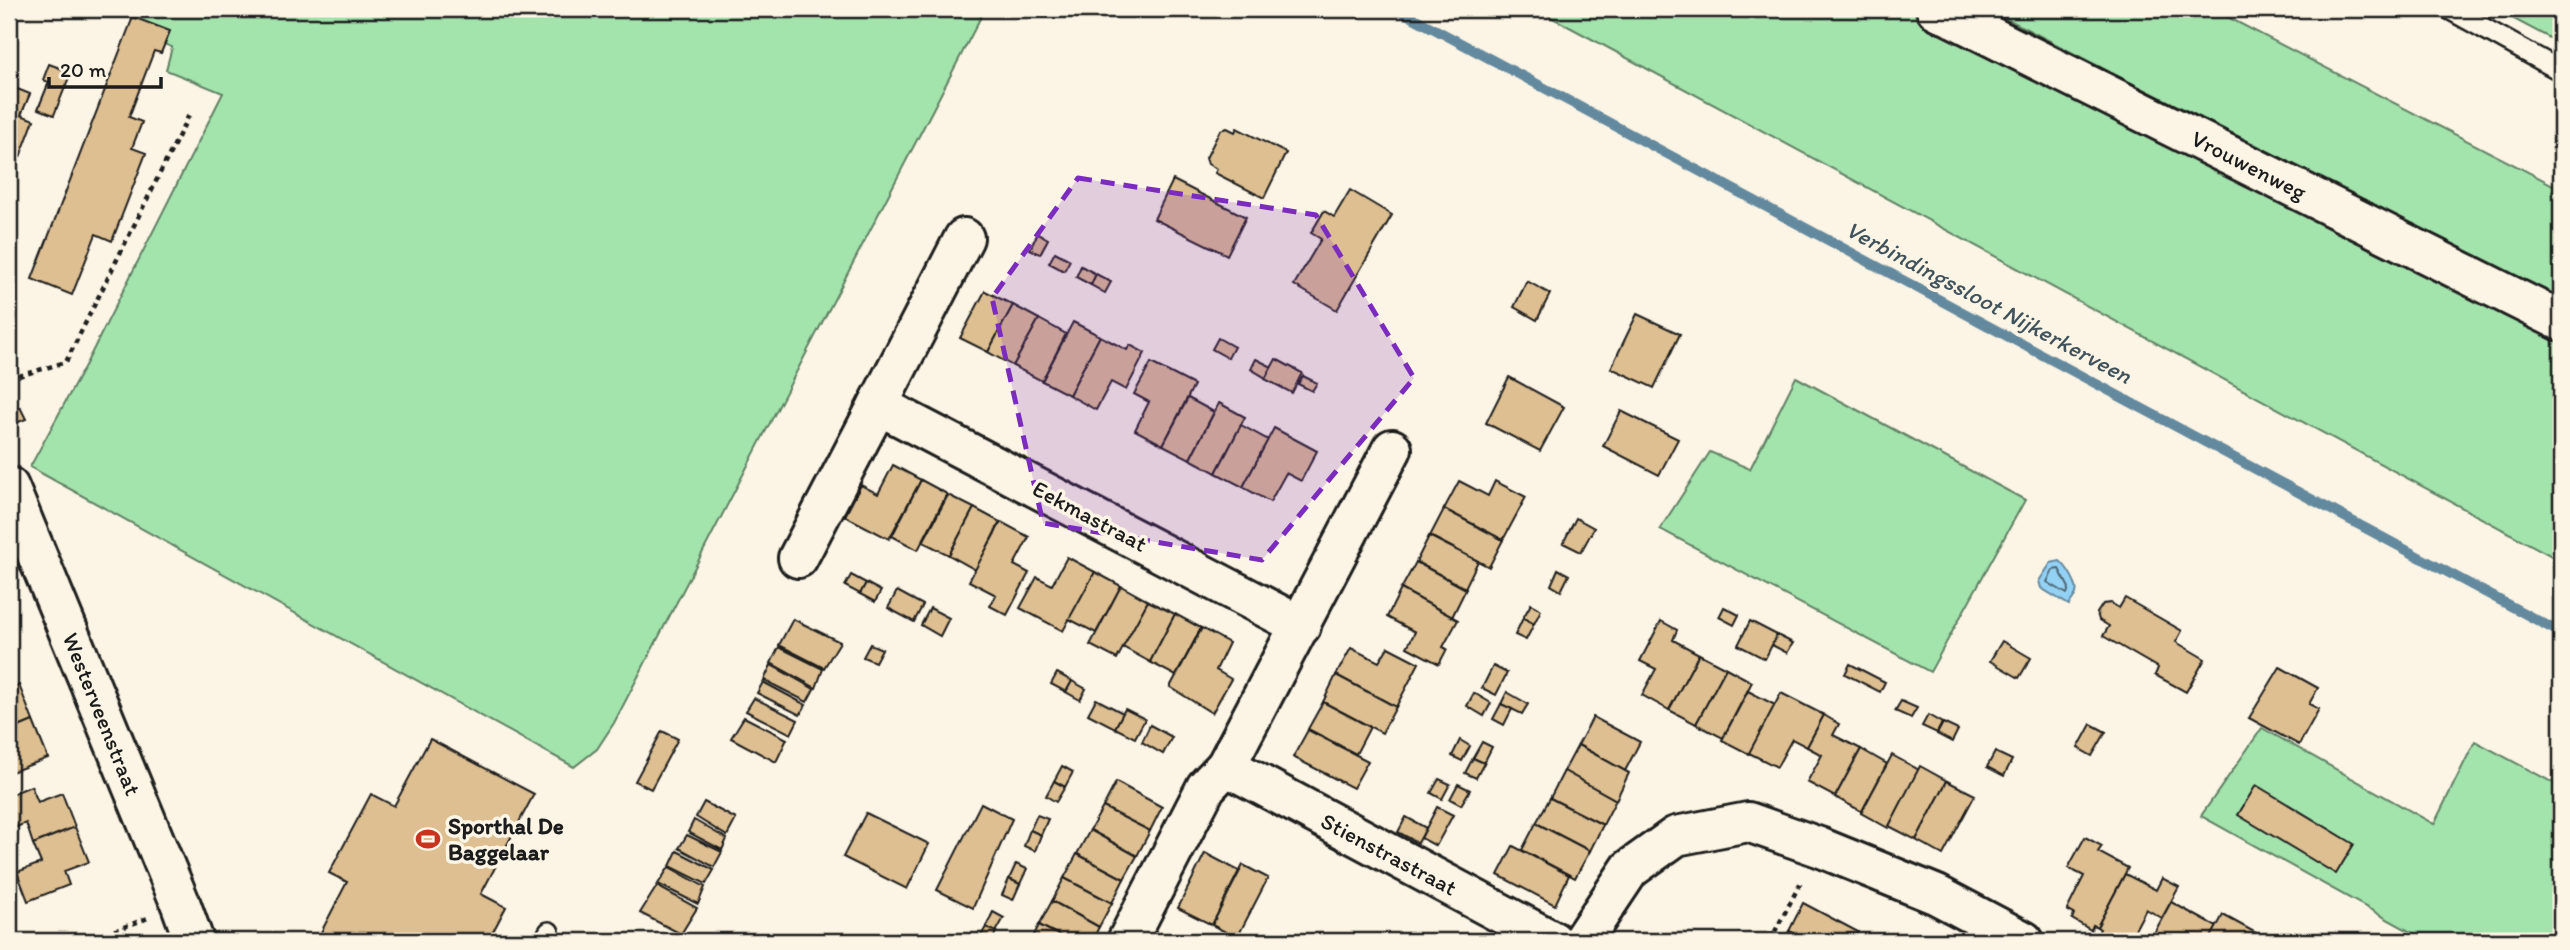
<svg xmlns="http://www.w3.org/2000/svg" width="2570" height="950" viewBox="0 0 2570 950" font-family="Itim,sans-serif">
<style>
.green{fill:#a3e4ad;stroke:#608064;stroke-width:2}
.water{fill:#94d2f5;stroke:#64899e;stroke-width:2}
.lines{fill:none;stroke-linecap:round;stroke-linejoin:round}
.shore{stroke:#4c6573;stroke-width:2}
.stream{stroke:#64899e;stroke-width:10}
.building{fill:#ddbf91;stroke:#1c1c1c;stroke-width:2}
.service-casing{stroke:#1c1c1c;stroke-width:24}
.minor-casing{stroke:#1c1c1c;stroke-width:44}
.path{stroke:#1c1c1c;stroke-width:4.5;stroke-dasharray:5 5;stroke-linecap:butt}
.service{stroke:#fcf5e5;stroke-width:19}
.minor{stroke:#fcf5e5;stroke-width:38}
.marked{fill:#7b2cbf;fill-opacity:0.2;stroke:#7b2cbf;stroke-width:5;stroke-dasharray:14 9;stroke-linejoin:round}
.labels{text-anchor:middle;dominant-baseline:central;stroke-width:7;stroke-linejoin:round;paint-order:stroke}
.street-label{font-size:23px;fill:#1c1c1c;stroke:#fcf5e5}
.poi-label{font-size:23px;font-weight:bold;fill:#1c1c1c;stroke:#fcf5e5;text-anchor:start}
.water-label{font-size:24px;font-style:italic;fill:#40535d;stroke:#fcf5e5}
</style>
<rect width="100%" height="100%" fill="#fcf5e5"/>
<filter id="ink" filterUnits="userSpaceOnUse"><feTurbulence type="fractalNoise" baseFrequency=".0143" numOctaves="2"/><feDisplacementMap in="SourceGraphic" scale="14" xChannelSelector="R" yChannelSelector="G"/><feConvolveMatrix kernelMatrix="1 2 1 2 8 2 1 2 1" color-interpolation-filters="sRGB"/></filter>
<g filter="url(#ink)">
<g class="green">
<polygon points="115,9 985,9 614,723 597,749 574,767 30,467 87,362 223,93 166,70 172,47 138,34 132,17"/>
<polygon points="1536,9 1920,9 2561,343 2561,561"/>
<polygon points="1988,9 2212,9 2561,189 2561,305"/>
<polygon points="2495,9 2561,9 2561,44"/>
<polygon points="1796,377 2025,500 1930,672 1660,529 1710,452 1750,469"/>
<polygon points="2262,728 2434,824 2475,741 2561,787 2561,941 2427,941 2201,816"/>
</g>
<path class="water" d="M2060,561C2067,567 2079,585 2076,594C2074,598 2071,601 2069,605L2041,588L2039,581L2051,563Z"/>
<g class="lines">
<polygon class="shore" points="2059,569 2069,588 2067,594 2047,582 2053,570"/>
<polyline class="stream" points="1397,9 2561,633"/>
</g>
<g class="building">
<polygon points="133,17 170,31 161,53 154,51 129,117 142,122 132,148 146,153 112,241 96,234 72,295 32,279"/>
<polygon points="49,64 71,72 54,115 38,109 49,82 43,80"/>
<polygon points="10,86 30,94 21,115 34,120 20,157 9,153"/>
<polygon points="1227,128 1235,132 1237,128 1286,153 1264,198 1215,173 1217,169 1208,164 1206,158 1220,130"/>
<polygon points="1173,180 1246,217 1227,255 1154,219"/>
<polygon points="1350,190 1392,215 1337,310 1294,285 1321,239 1311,233 1324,211 1334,217"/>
<polygon points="1038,233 1048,239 1040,254 1030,249"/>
<polygon points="1055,252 1070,260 1064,271 1049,263"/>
<polygon points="1081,266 1096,274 1091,285 1076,277"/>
<polygon points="1096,274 1111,282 1105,293 1091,285"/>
<polygon points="1527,281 1550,294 1537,320 1514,307"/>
<polygon points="985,291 1013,305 988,352 960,338"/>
<polygon points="1013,305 1039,319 1013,366 988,352"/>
<polygon points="1637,314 1680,334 1654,388 1611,368"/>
<polygon points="1039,319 1066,334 1042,381 1013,366"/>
<polygon points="1073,322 1100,336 1069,395 1042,381"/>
<polygon points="1100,336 1127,350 1130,345 1145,353 1126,390 1111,382 1096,410 1069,395"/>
<polygon points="1218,338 1234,347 1228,358 1212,349"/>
<polygon points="1256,359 1272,367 1266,378 1251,369"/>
<polygon points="1276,359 1302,373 1292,393 1265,379"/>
<polygon points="1151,363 1194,385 1163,445 1135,430 1149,402 1134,394"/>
<polygon points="1303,376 1317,383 1312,391 1298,384"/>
<polygon points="1509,377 1564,407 1540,451 1486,423"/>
<polygon points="1188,398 1214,412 1190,459 1163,445"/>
<polygon points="1219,403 1245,417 1216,473 1190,459"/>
<polygon points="20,407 26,419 14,424 9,412"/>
<polygon points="1621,411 1678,439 1659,475 1603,446"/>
<polygon points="1241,425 1268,440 1243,487 1216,473"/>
<polygon points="1274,428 1317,451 1301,481 1286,473 1270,502 1243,487"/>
<polygon points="893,465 921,480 889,539 845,516 861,485 878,494"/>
<polygon points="921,480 947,494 918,550 892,536"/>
<polygon points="1459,481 1488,496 1495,481 1526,497 1503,540 1444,509"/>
<polygon points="948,495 974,508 949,555 923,542"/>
<polygon points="974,508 1000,522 976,570 949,555"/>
<polygon points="1444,509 1503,540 1489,567 1430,536"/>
<polygon points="1576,518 1594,528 1581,552 1563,543"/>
<polygon points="1001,522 1029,537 1014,565 1029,573 1007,615 990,606 996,595 969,581"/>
<polygon points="1429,536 1478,561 1465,588 1416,562"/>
<polygon points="1067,557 1095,572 1063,631 1020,608 1037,577 1052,585"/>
<polygon points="1416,562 1466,589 1452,617 1401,589"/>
<polygon points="1558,569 1569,575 1561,591 1551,585"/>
<polygon points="1095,572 1121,586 1096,633 1069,619"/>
<polygon points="851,575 866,583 860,594 845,586"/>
<polygon points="866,583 881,591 875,602 860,594"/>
<polygon points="1121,586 1148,601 1117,659 1090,645"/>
<polygon points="1401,589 1458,620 1443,647 1447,649 1439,664 1407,647 1415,632 1387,617"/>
<polygon points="897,591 923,605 914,622 888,608"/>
<polygon points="2125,598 2182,631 2176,642 2205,659 2186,692 2155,675 2158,668 2103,636 2109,626 2099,620 2097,613 2103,604 2111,603 2119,608"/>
<polygon points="1148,601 1175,614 1150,662 1123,647"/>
<polygon points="1531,604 1541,610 1534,624 1523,618"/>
<polygon points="1724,607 1739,615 1734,625 1719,617"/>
<polygon points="930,608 949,618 940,636 921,625"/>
<polygon points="1175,614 1201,628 1176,676 1150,662"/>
<polygon points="1523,618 1534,624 1526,640 1515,635"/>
<polygon points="793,619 840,642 824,668 779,645"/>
<polygon points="1661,621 1677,630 1673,640 1699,654 1669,710 1642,695 1656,669 1640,661"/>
<polygon points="1750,621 1777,635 1765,659 1738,645"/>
<polygon points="1202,628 1229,643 1216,670 1231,679 1212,713 1170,687"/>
<polygon points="1777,635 1793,643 1787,653 1772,645"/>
<polygon points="2002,641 2031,658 2019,678 1990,661"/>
<polygon points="870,644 882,649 875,662 863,657"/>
<polygon points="779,647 823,669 816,688 771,663"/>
<polygon points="1388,647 1419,663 1396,707 1336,675 1351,648 1379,662"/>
<polygon points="1699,654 1726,668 1696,724 1669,710"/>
<polygon points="1850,664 1885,682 1880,692 1845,674"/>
<polygon points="771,665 814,689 807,702 764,680"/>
<polygon points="1493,666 1507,673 1496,695 1482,688"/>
<polygon points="2280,667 2318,688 2309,704 2319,709 2299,745 2249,718"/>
<polygon points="1726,668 1752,682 1723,738 1696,724"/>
<polygon points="1057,673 1072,681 1066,692 1051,684"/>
<polygon points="1336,675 1396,707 1382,733 1323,702"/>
<polygon points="1072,681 1086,689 1080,700 1066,692"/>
<polygon points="763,682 806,705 800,715 757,693"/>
<polygon points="19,685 33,721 9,731 9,689"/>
<polygon points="1748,691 1775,705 1749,754 1722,740"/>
<polygon points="1507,692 1528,704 1522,714 1501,704"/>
<polygon points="1474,693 1491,703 1484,716 1467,706"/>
<polygon points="1781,693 1824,715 1807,747 1792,739 1777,767 1749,753"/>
<polygon points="754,698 798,720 791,734 746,711"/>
<polygon points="1096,699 1123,713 1115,728 1088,714"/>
<polygon points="1901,701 1917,708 1911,718 1895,711"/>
<polygon points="1323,702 1370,727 1356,754 1308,729"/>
<polygon points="1501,704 1512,709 1504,725 1493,719"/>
<polygon points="1125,709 1145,719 1135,738 1115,728"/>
<polygon points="1824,715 1839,724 1833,735 1861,749 1835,797 1807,782 1822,755 1807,747"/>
<polygon points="1928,715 1942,723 1937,733 1922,726"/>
<polygon points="744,717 787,739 776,762 731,738"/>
<polygon points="1593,717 1640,742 1625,771 1578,745"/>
<polygon points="33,721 48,758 9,773 9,731"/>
<polygon points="1943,723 1958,730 1952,742 1937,734"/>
<polygon points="2091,724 2106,732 2092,756 2078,748"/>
<polygon points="1150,725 1172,737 1163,754 1142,742"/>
<polygon points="1308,730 1368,761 1353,788 1293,757"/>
<polygon points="662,731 678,739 651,789 635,781"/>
<polygon points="430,739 534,794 481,894 506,907 488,941 359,941 351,937 349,941 319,941 318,938 347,882 329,873 371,794 394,806"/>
<polygon points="1460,740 1470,746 1462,761 1452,756"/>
<polygon points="1482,742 1492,747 1484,763 1473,758"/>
<polygon points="1578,745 1629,773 1616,800 1564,771"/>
<polygon points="1861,749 1887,764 1861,813 1861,811 1835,797"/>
<polygon points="1995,752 2012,760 2004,776 1987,767"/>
<polygon points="1892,755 1919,770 1888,828 1861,813"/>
<polygon points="1473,758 1484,763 1476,778 1465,773"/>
<polygon points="1062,766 1073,772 1065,787 1054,781"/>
<polygon points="1920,766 1947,781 1916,840 1889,826"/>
<polygon points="1564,771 1616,800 1603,825 1550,798"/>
<polygon points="1439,779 1450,784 1442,799 1431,793"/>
<polygon points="1054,781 1065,787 1056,802 1046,796"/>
<polygon points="1947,781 1975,795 1943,855 1916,840"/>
<polygon points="1116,782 1162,807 1150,831 1103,807"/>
<polygon points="1458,784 1470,790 1461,805 1450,799"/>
<polygon points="2256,785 2354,844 2336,874 2238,815"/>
<polygon points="31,786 38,802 62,793 75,827 33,844 26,823 9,830 9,795"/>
<polygon points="1550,798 1603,825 1590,851 1536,823"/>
<polygon points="704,802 736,819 727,836 696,817"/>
<polygon points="981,803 1012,819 973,908 937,890"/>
<polygon points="1103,807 1150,831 1137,856 1090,830"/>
<polygon points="1437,807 1453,815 1436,846 1421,838"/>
<polygon points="866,813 929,844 907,889 843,857"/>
<polygon points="1037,815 1048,819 1041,835 1030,830"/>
<polygon points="1406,817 1426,828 1418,843 1398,832"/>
<polygon points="694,820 727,839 722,850 688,832"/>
<polygon points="1536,823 1590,851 1575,878 1522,850"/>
<polygon points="75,827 89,862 64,871 69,885 28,901 17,872 41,863 33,844"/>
<polygon points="1030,830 1041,835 1035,851 1024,846"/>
<polygon points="1090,830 1137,856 1124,879 1077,854"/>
<polygon points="687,835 722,852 714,867 679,848"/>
<polygon points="2085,837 2102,846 2098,852 2128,868 2097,927 2093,925 2091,930 2072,919 2074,914 2067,910 2084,876 2068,868"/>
<polygon points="1513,846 1569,875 1555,905 1498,875"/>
<polygon points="677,851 714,870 706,884 670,866"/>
<polygon points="1205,853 1239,871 1212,925 1178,908"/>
<polygon points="1077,854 1124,879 1112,903 1064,878"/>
<polygon points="1016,864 1027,869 1020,884 1009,879"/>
<polygon points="1243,865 1268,878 1237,938 1212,925"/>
<polygon points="669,867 705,887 698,904 658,884"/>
<polygon points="2125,874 2156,890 2162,878 2179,887 2162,918 2146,909 2129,941 2120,939 2119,941 2113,941 2098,933 2100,929 2097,927"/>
<polygon points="1064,878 1112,903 1099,927 1052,901"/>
<polygon points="1009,879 1020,884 1013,900 1002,895"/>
<polygon points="657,886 697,908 681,934 640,913"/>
<polygon points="1052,901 1099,927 1092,941 1070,941 1039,925"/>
<polygon points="2171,902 2217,927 2209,941 2164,941 2153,935"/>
<polygon points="1803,903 1858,932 1853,941 1808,941 1789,931"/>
<polygon points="993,912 1004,918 996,932 986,927"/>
<polygon points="2223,915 2269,940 2268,941 2209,941"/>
<polygon points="1039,925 1070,941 1031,941"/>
<polygon points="986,927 996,932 992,941 978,941"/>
<polygon points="1789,931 1808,941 1783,941"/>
</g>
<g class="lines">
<g class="service-casing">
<g id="service">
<polyline points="2449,9 2561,71"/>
<polyline points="544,941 549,932"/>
</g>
</g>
<g class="minor-casing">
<g id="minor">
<polyline points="1936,9 2561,321"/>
<polyline points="964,238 878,405 1301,626"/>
<polyline points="1392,449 1226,766 1553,941"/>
<polyline points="9,487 181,905 194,941"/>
<polyline points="798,558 878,405"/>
<polyline points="1127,941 1206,787 1226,766"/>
<polyline points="1582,941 1630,869 1676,836 1748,822 1819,847 1937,895 2024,941"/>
</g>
</g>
<g class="path">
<polyline points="9,379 66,362 191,111"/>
<polyline points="86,941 148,918"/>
<polyline points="1770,941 1801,882"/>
</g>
<use href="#service" class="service"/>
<use href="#minor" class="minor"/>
</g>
</g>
<path class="marked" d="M1078,178L1316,215L1414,378L1262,560L1043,523L992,298Z"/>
<defs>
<g id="stadium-bare" transform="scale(1.89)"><path d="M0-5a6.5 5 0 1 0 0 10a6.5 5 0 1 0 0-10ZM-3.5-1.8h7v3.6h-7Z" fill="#c8321e" stroke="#fcf5e5" stroke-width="2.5" paint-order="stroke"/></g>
</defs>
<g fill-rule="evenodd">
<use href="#stadium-bare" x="428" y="839"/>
</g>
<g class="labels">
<g class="street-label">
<text transform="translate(2249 165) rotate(27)">Vrouwenweg</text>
<text transform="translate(1090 516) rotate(28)">Eekmastraat</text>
<text transform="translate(102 714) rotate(68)">Westerveenstraat</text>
<text transform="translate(1389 854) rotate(28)">Stienstrastraat</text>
</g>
<g class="poi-label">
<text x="448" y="826">Sporthal De<tspan x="448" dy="26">Baggelaar</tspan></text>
</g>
<g class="water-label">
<text transform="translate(1989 302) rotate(28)">Verbindingssloot Nijkerkerveen</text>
</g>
</g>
<rect width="2570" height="950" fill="none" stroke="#fcf5e5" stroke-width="35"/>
<rect x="18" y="18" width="2535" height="915" fill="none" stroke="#1c1c1c" stroke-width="2.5" filter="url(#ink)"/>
<path d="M49 77v10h112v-10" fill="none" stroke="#1c1c1c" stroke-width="3.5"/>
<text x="60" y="77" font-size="21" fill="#1c1c1c" stroke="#fcf5e5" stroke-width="5" paint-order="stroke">20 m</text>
</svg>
